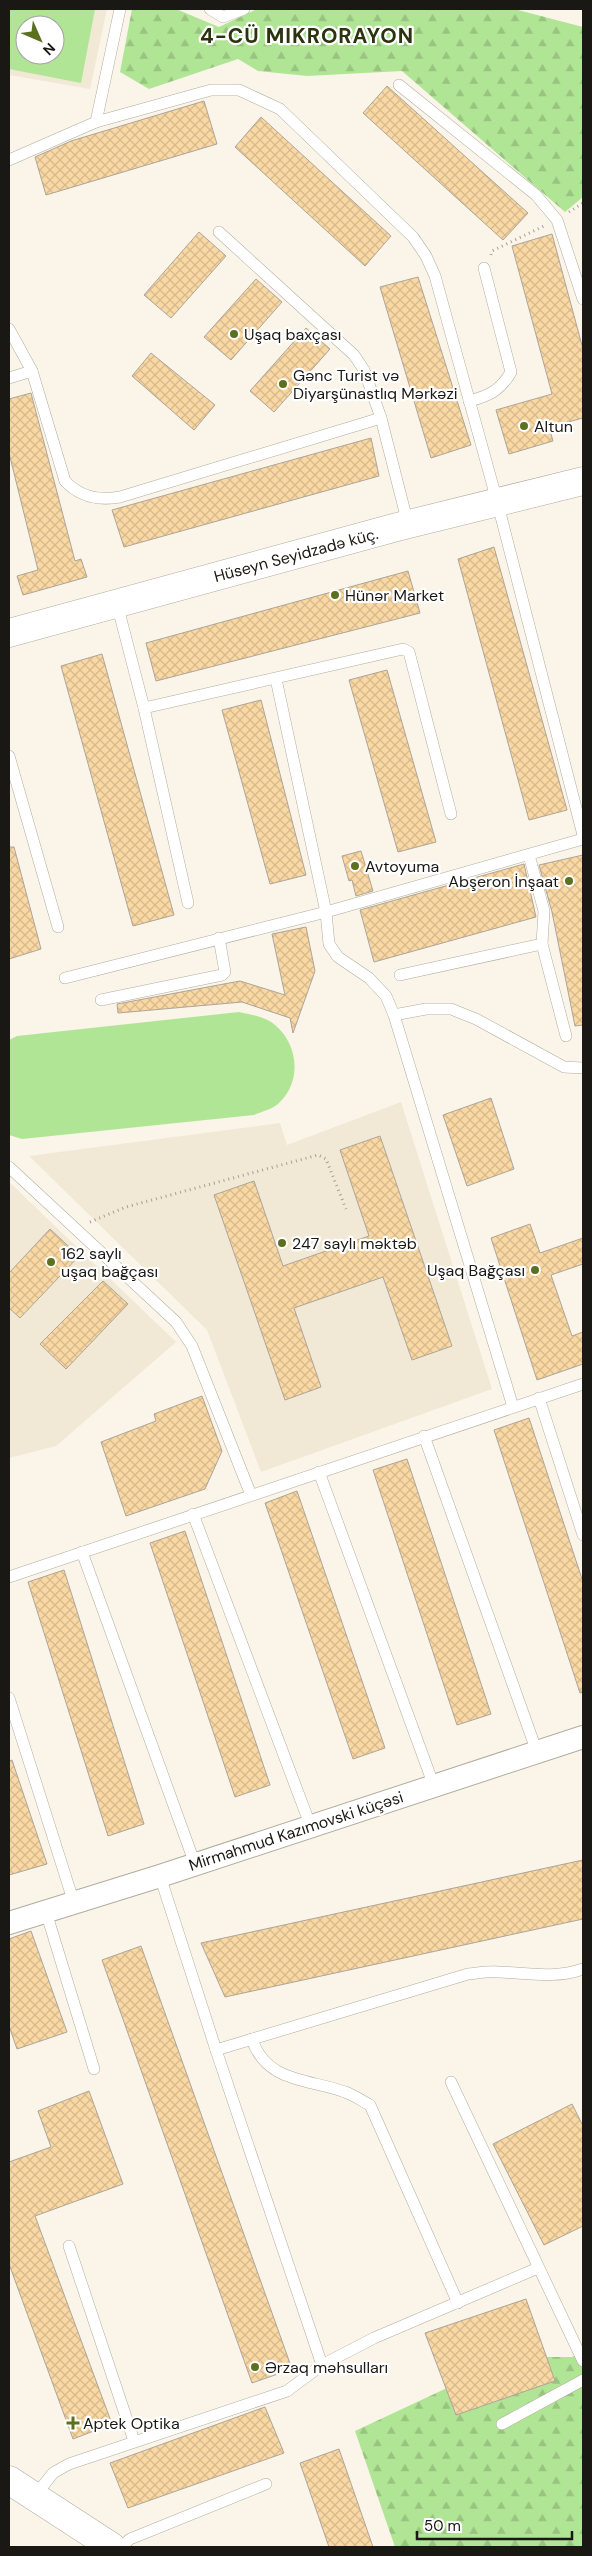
<svg xmlns="http://www.w3.org/2000/svg" width="592" height="2556" viewBox="0 0 592 2556" font-family="'DM Sans',sans-serif">
<style>
.built{fill:#f1e9d5;fill-rule:evenodd}
.forest{fill:url(#forest-firs)}
.pitch{fill:#b1e596;fill-rule:evenodd}
.building{fill:url(#building-cross-hatch);stroke:#ada59a}
.lines{fill:none;stroke-linecap:round;stroke-linejoin:round}
.lane-casing{stroke:#b0ac9f;stroke-width:12}
.street-casing{stroke:#b0ac9f;stroke-width:24}
.secondary-casing{stroke:#b0ac9f;stroke-width:29}
.path{stroke:#a4a096;stroke-width:3;stroke-dasharray:1 4;stroke-linecap:butt}
.lane{stroke:#fff;stroke-width:11}
.street{stroke:#fff;stroke-width:22}
.secondary{stroke:#fff;stroke-width:28}
.poi-dot{fill:#5d701f;stroke:#fff;stroke-width:2}
.labels{text-anchor:middle;dominant-baseline:central;stroke-width:4.5;stroke-linejoin:round;paint-order:stroke}
.poi-label{font-size:16px;fill:#1a1814;stroke:#fff;text-anchor:start}
.street-label{font-size:16px;fill:#1a1814;stroke:#fff}
.district-label{font-size:21px;font-weight:bold;letter-spacing:1px;fill:#2b340e;stroke:#fff}
</style>
<defs>
<pattern id="forest-firs" width="22" height="20" patternUnits="userSpaceOnUse" patternTransform="scale(1.25)"><rect width="22" height="20" fill="#b1e596"/><path d="M5 1l3.5 6h-7zM16 11l3.5 6h-7z" fill="#98c480"/></pattern>
<pattern id="building-cross-hatch" width="8" height="8" patternUnits="userSpaceOnUse" patternTransform="scale(1.25)"><rect width="8" height="8" fill="#fad8a4"/><path d="M0 0l8 8M0 8l8-8" fill="none" stroke="#d6b98c"/></pattern>
</defs>
<rect width="100%" height="100%" fill="#faf5e8"/>
<g class="built">
<path d="M9,9H107L90,89L9,75ZM25,25H55V55H25Z"/>
<polygon points="401,1102 492,1389 261,1472 207,1330 29,1156 280,1123 287,1145"/>
<polygon points="9,1182 176,1342 56,1446 9,1458"/>
</g>
<g class="forest">
<polygon points="132,9 176,9 219,27 257,9 514,9 583,27 583,197 565,212 402,71 307,76 258,71 238,59 149,89 120,72"/>
<polygon points="583,2351 583,2547 395,2547 355,2431 513,2357 572,2357"/>
</g>
<g class="pitch">
<path d="M9,9H95L81,83L9,69ZM25,25H55V55H25Z"/>
<path d="M239,1012C251,1015 265,1016 275,1025C299,1045 302,1083 278,1104C272,1109 261,1112 254,1115L22,1139L9,1135V1040L17,1036Z"/>
</g>
<g class="building">
<polygon points="387,86 528,213 503,240 363,113"/>
<polygon points="204,101 217,144 46,195 35,157 71,141"/>
<polygon points="261,117 391,236 365,266 235,147"/>
<polygon points="199,232 226,256 171,318 144,295"/>
<polygon points="552,234 583,349 583,418 549,427 553,441 509,454 496,410 552,394 512,246"/>
<polygon points="418,277 471,445 431,458 380,287"/>
<polygon points="256,279 282,302 231,360 204,337"/>
<polygon points="306,328 330,349 274,412 250,391"/>
<polygon points="151,353 215,405 194,430 132,376"/>
<polygon points="31,393 75,561 81,559 87,577 23,595 17,576 38,570 9,453 9,399"/>
<polygon points="371,438 379,476 124,547 112,510"/>
<polygon points="494,547 567,810 529,820 458,559"/>
<polygon points="408,571 420,613 156,681 146,643"/>
<polygon points="102,654 174,915 133,926 61,666"/>
<polygon points="387,670 436,842 398,852 349,680"/>
<polygon points="261,700 306,875 270,884 222,710"/>
<polygon points="9,847 14,847 41,949 9,959"/>
<polygon points="361,851 373,891 356,896 352,880 349,881 342,856"/>
<polygon points="583,855 583,1025 575,1026 552,912 539,865"/>
<polygon points="524,864 536,917 374,962 360,910"/>
<polygon points="306,927 315,971 293,1033 290,1018 242,1002 118,1013 117,1004 240,981 285,995 272,934"/>
<polygon points="491,1098 514,1169 467,1186 443,1115"/>
<polygon points="380,1136 452,1346 412,1360 383,1277 294,1308 321,1387 285,1400 214,1195 254,1181 283,1266 369,1236 340,1150"/>
<polygon points="530,1224 540,1253 583,1238 583,1264 551,1275 572,1336 583,1332 583,1364 537,1380 491,1238"/>
<polygon points="50,1229 79,1256 20,1318 9,1308 9,1273"/>
<polygon points="103,1281 128,1304 66,1369 40,1344"/>
<polygon points="202,1396 222,1451 205,1489 126,1516 101,1442 156,1421 154,1414"/>
<polygon points="529,1418 583,1582 583,1692 580,1693 494,1430"/>
<polygon points="407,1459 491,1714 457,1725 373,1470"/>
<polygon points="297,1491 385,1748 353,1759 265,1503"/>
<polygon points="185,1531 270,1785 235,1797 150,1543"/>
<polygon points="64,1570 144,1824 108,1836 28,1582"/>
<polygon points="12,1760 47,1864 9,1875 9,1761"/>
<polygon points="583,1860 583,1919 225,1997 201,1943"/>
<polygon points="31,1931 67,2032 17,2049 9,2026 9,1939"/>
<polygon points="141,1946 292,2369 252,2383 102,1960"/>
<polygon points="89,2091 123,2184 35,2216 112,2424 73,2439 9,2264 9,2162 51,2147 38,2111"/>
<polygon points="572,2104 583,2126 583,2226 544,2245 493,2144"/>
<polygon points="526,2299 555,2381 456,2415 425,2333"/>
<polygon points="265,2407 284,2453 128,2508 110,2463"/>
<polygon points="339,2449 373,2547 329,2547 300,2463"/>
</g>
<g class="lines">
<g class="lane-casing">
<g id="lane">
<polyline points="210,9 223,17 244,9"/>
<polyline points="399,85 536,195 557,220 583,299"/>
<polyline points="96,122 120,9"/>
<polyline points="9,160 96,122 211,90 239,90 280,109 413,237 426,256 435,276 497,501 583,835"/>
<polyline points="219,232 354,355 364,370 381,418"/>
<path d="M9,329L32,371L65,481C80,497 98,501 120,497L381,418L408,524"/>
<polyline points="9,378 32,371"/>
<path d="M469,401C489,396 501,390 511,372L484,268"/>
<polyline points="117,604 144,708 403,649 409,652 451,814"/>
<polyline points="276,679 326,912 329,944 338,957 369,978 386,996 394,1015 513,1407"/>
<polyline points="144,708 188,903"/>
<polyline points="9,756 58,927"/>
<polyline points="529,855 544,911 542,944 566,1036"/>
<polyline points="400,975 542,944"/>
<polyline points="65,978 326,912 583,839"/>
<polyline points="101,1000 222,975 225,972 219,938"/>
<polyline points="394,1015 426,1009 451,1009 476,1019 564,1067 583,1068"/>
<polyline points="9,1167 176,1322 192,1346 251,1495"/>
<polyline points="539,1398 583,1535"/>
<polyline points="424,1436 537,1752"/>
<polyline points="319,1472 434,1786"/>
<polyline points="193,1514 311,1827"/>
<polyline points="82,1552 195,1864"/>
<polyline points="9,1577 583,1384"/>
<polyline points="9,1698 74,1903"/>
<polyline points="160,1876 216,2050 322,2365"/>
<polyline points="46,1912 94,2069"/>
<path d="M252,2039C266,2083 310,2079 345,2092C354,2095 362,2101 370,2105L458,2303"/>
<path d="M216,2050L468,1974C478,1973 489,1971 499,1972C527,1973 555,1979 583,1969"/>
<polyline points="451,2082 583,2361"/>
<polyline points="69,2246 134,2441"/>
<polyline points="502,2424 583,2380"/>
<polyline points="35,2496 53,2473 69,2464 287,2391 322,2365 374,2338 538,2268"/>
<polyline points="121,2547 130,2539 266,2484"/>
</g>
</g>
<g class="street-casing">
<polyline id="street" points="9,1923 160,1876 583,1737"/>
</g>
<g class="secondary-casing">
<g id="secondary">
<polyline points="9,633 397,527 583,481"/>
<polyline points="9,2480 112,2547"/>
</g>
</g>
<g class="path">
<polyline points="569,212 583,203"/>
<polyline points="491,255 492,251 544,226"/>
<polyline points="90,1222 126,1207 318,1155 326,1159 346,1209"/>
</g>
<use href="#lane" class="lane"/>
<use href="#street" class="street"/>
<use href="#secondary" class="secondary"/>
</g>
<g class="poi-dot">
<circle cx="234" cy="334" r="5"/>
<circle cx="283" cy="384" r="5"/>
<circle cx="524" cy="426" r="5"/>
<circle cx="335" cy="595" r="5"/>
<circle cx="355" cy="866" r="5"/>
<circle cx="569" cy="881" r="5"/>
<circle cx="282" cy="1243" r="5"/>
<circle cx="51" cy="1262" r="5"/>
<circle cx="535" cy="1270" r="5"/>
<circle cx="255" cy="2367" r="5"/>
<path d="M70.5 2415.5h5v5h5v5h-5v5h-5v-5h-5v-5h5z"/>
</g>
<g class="labels">
<g class="poi-label">
<text x="244" y="334">Uşaq baxçası</text>
<text x="293" y="375">Gənc Turist və<tspan x="293" dy="18">Diyarşünastlıq Mərkəzi</tspan></text>
<text x="534" y="426">Altun</text>
<text x="345" y="595">Hünər Market</text>
<text x="365" y="866">Avtoyuma</text>
<text x="559" y="881" text-anchor="end">Abşeron İnşaat</text>
<text x="292" y="1243">247 saylı məktəb</text>
<text x="61" y="1253">162 saylı<tspan x="61" dy="18">uşaq bağçası</tspan></text>
<text x="525" y="1270" text-anchor="end">Uşaq Bağçası</text>
<text x="265" y="2367">Ərzaq məhsulları</text>
<text x="83" y="2423">Aptek Optika</text>
</g>
<g class="street-label">
<text transform="translate(296 555) rotate(-15)">Hüseyn Seyidzadə küç.</text>
<text transform="translate(296 1831) rotate(-18)">Mirmahmud Kazımovski küçəsi</text>
</g>
<g class="district-label">
<text x="307" y="36">4-CÜ MIKRORAYON</text>
</g>
</g>
<rect width="592" height="2556" fill="none" stroke="#1a1814" stroke-width="20"/>
<g transform="translate(40 40) rotate(135)"><circle r="24" fill="#ffffff" stroke="#a3a3a1"/>
<path d="M0-4L9 19L0 12L-9 19Z" fill="#5d701f"/>
<text y="-8" font-size="14" font-weight="bold" text-anchor="middle" fill="#1a1814">N</text>
</g>
<path d="M417 2531v8h155v-8" fill="none" stroke="#1a1814" stroke-width="2.5"/>
<text x="424" y="2531" font-size="15" fill="#1a1814" stroke="#ffffff" stroke-width="4" paint-order="stroke">50 m</text>
</svg>
